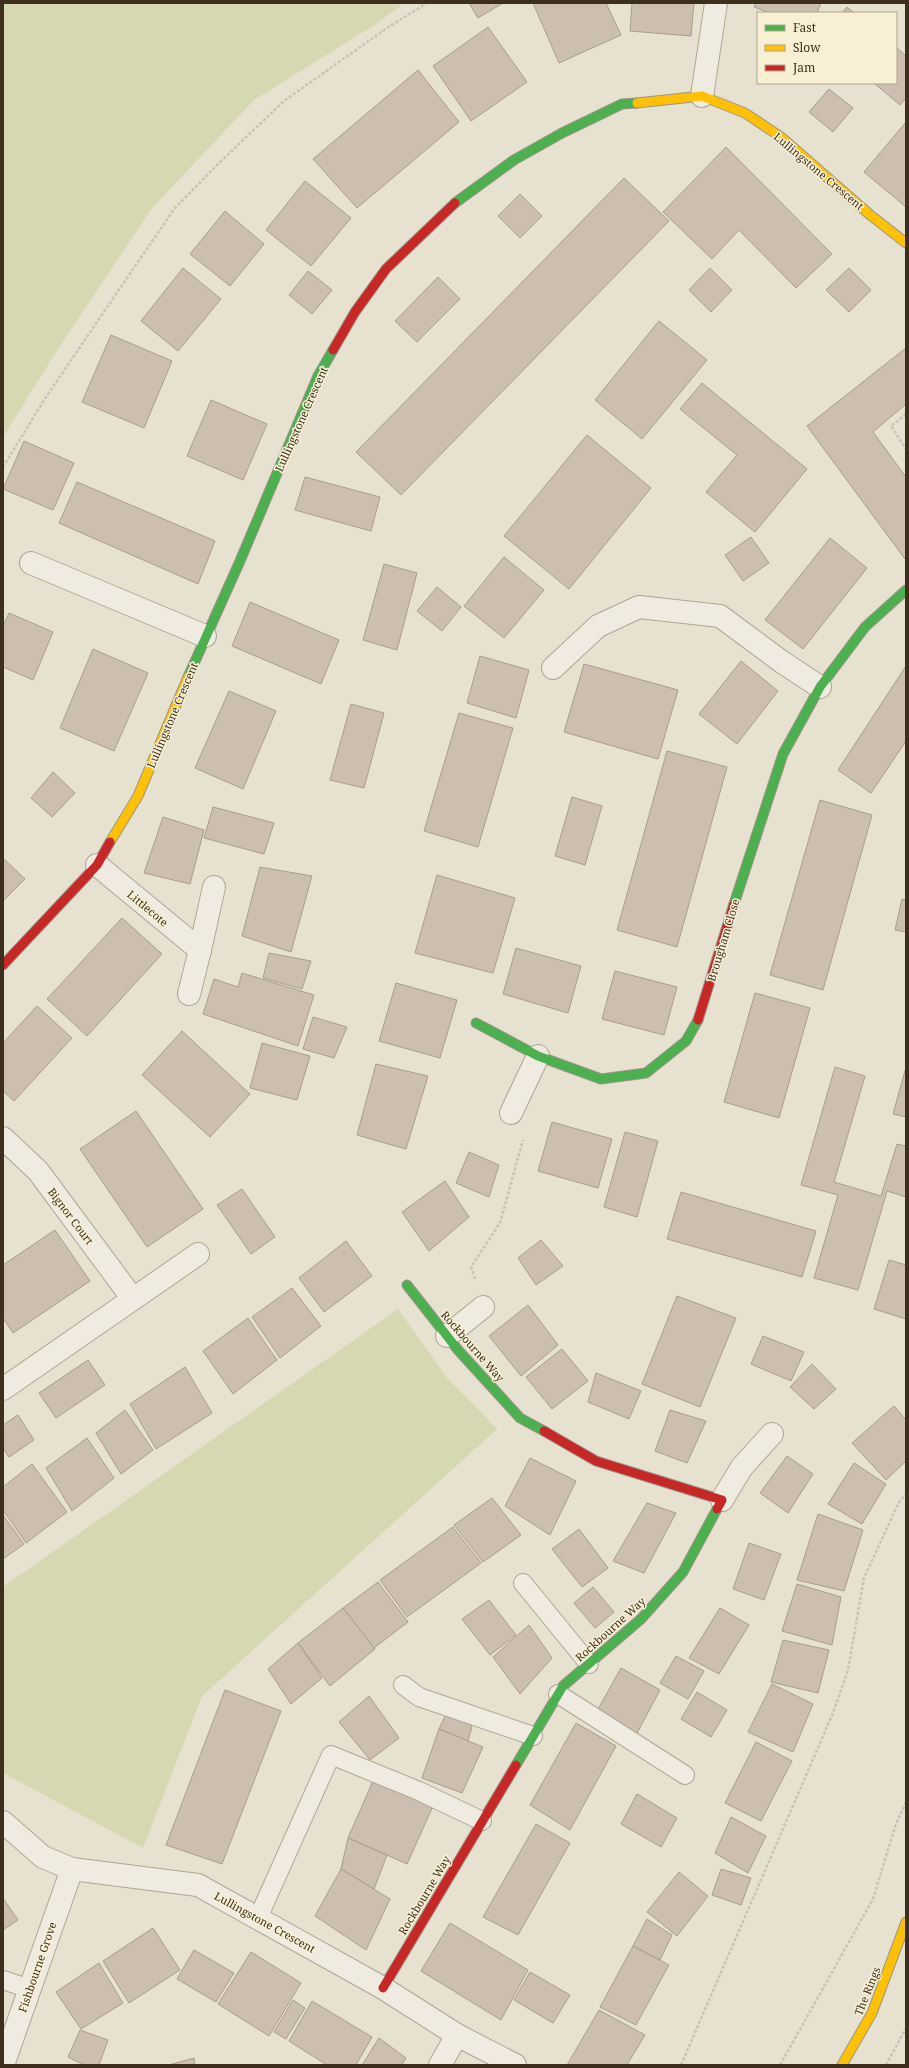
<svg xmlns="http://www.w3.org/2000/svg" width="909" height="2068" viewBox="0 0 909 2068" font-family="'Noto Serif',serif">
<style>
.green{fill:#d5d8b1}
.building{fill:#ccbfaf;stroke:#a89d8e}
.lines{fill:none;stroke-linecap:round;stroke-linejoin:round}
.lane-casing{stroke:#ada697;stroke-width:20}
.street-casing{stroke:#ada697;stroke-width:24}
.fast-casing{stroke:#9c9588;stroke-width:11}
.slow-casing{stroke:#9c9588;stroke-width:11}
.jam-casing{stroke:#9c9588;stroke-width:11}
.path{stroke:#c8c2b7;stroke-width:2.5;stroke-dasharray:3 2;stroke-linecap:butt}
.lane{stroke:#efebe1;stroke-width:18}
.street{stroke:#efebe1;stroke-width:22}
.fast{stroke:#4caf50;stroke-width:9}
.slow{stroke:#ffc107;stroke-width:9}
.jam{stroke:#c62828;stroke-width:9}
.labels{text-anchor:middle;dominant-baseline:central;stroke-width:3;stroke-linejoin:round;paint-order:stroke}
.street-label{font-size:11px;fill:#3d2f1e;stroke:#f8f0d5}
</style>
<rect width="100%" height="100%" fill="#e7e1cf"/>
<g class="green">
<polygon points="3,3 404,3 376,24 254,100 152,208 56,352 3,437"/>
<polygon points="398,1309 447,1378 497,1429 202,1696 143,1848 3,1773 3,1587"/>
</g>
<g class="building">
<polygon points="469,3 503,3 478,18"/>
<polygon points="533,3 606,3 621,35 559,63"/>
<polygon points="632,3 694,3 691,36 630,31"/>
<polygon points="756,3 821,3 817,13 770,13 754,7"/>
<polygon points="847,7 854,13 842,13"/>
<polygon points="488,27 527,82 471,121 433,66"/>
<polygon points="896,47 906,56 906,98 900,105 874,83 896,83"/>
<polygon points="418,70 459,122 357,208 313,159"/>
<polygon points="829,89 853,108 833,132 809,112"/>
<polygon points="906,122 906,207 864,172"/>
<polygon points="726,147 832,254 796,288 739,230 712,259 663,212"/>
<polygon points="624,178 669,221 401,495 356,452"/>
<polygon points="305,181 351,218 311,266 266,230"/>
<polygon points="520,194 542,216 520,238 498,216"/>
<polygon points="225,211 264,244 230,286 190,254"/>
<polygon points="183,268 221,299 178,351 141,321"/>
<polygon points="710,268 732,290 711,312 689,290"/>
<polygon points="849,268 871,290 849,312 826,290"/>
<polygon points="308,271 332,290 312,314 289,295"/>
<polygon points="438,277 460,299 417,342 395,321"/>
<polygon points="659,321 707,360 642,439 595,400"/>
<polygon points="111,335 172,361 144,428 82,402"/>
<polygon points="906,348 906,404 873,432 906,477 906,558 905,559 807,426"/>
<polygon points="702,383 807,469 755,532 706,492 737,455 680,409"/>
<polygon points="211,400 267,424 243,480 187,456"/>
<polygon points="587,435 651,488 569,589 504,536"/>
<polygon points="24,441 74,463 53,510 3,489"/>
<polygon points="305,477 380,497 371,531 295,510"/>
<polygon points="77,482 215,541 198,584 59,523"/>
<polygon points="751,537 769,563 743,581 725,555"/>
<polygon points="830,538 867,568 803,649 765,620"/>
<polygon points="504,557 544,590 504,638 464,606"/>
<polygon points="384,564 417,573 397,650 363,640"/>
<polygon points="437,587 461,607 442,631 417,611"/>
<polygon points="250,602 339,640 321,684 232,646"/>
<polygon points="9,613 53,632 33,680 3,667 3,626"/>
<polygon points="93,649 148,673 114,751 60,728"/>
<polygon points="480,656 529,670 516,718 467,703"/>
<polygon points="741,661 778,691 737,744 699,714"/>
<polygon points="584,664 678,690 658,759 564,732"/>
<polygon points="906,666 906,741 871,793 838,770"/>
<polygon points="229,691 276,711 243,789 195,768"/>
<polygon points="351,704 384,713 364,788 330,780"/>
<polygon points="459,713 513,728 478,847 424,831"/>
<polygon points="667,751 727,767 677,947 617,930"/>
<polygon points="53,772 75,793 52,817 31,798"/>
<polygon points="572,797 602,806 585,865 555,856"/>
<polygon points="820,800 872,815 823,990 770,975"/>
<polygon points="213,807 274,823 264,854 204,838"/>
<polygon points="163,817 204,830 190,884 144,873"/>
<polygon points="3,858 25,879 3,901"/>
<polygon points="260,867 312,876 291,952 242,936"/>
<polygon points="437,875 515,898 493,973 415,953"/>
<polygon points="902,899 906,900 906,932 895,930"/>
<polygon points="122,918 162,954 87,1036 47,999"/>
<polygon points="516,948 581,966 568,1013 503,994"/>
<polygon points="269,953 311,961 302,989 263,978"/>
<polygon points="615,971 677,987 664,1035 602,1019"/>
<polygon points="242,973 314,995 298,1046 203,1014 214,979 238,987"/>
<polygon points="396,983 457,1000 440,1058 379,1041"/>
<polygon points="755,993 810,1008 779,1118 724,1102"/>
<polygon points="37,1006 72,1038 14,1101 3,1091 3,1043"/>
<polygon points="313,1017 347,1027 334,1058 303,1049"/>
<polygon points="182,1031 250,1094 210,1137 142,1075"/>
<polygon points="262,1043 310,1056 297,1100 250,1088"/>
<polygon points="376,1064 428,1076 406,1149 357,1135"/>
<polygon points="835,1067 865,1076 834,1182 881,1196 897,1144 906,1146 906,1197 887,1191 858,1290 814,1278 838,1195 801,1185"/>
<polygon points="906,1067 906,1117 893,1114"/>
<polygon points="136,1111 203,1209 147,1247 80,1149"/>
<polygon points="552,1122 612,1139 598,1188 538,1171"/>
<polygon points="625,1132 658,1141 637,1217 604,1207"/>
<polygon points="469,1152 499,1165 489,1197 456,1183"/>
<polygon points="445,1181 469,1217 429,1251 402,1212"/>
<polygon points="242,1189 275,1237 251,1254 217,1205"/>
<polygon points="681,1192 816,1231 802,1277 667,1239"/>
<polygon points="55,1230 90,1281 13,1333 3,1318 3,1265"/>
<polygon points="541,1240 563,1266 536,1285 518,1258"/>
<polygon points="346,1241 372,1276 324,1312 299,1278"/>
<polygon points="889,1260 906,1265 906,1319 874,1309"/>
<polygon points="292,1288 321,1326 280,1358 252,1317"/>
<polygon points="677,1296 736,1318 700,1407 642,1384"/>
<polygon points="528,1305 558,1345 521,1376 489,1336"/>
<polygon points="248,1318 277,1360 233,1394 203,1351"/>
<polygon points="763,1336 804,1352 791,1381 751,1364"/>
<polygon points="562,1349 588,1381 552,1409 526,1377"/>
<polygon points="88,1360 105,1385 56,1418 39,1393"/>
<polygon points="812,1364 836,1389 814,1409 790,1387"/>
<polygon points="185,1367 212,1413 156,1449 130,1404"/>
<polygon points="596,1373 641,1391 629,1419 588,1402"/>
<polygon points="894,1406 906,1420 906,1461 886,1480 852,1443"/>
<polygon points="125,1410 153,1450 121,1474 96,1433"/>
<polygon points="670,1410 706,1421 687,1463 655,1451"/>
<polygon points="18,1415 34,1440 9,1457 3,1448 3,1425"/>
<polygon points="87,1438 114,1478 72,1511 46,1468"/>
<polygon points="787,1456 813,1474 788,1513 760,1493"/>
<polygon points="530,1458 576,1481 550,1535 505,1506"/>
<polygon points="854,1463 886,1484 862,1524 828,1504"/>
<polygon points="32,1464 67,1512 26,1543 3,1510 3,1487"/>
<polygon points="492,1498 521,1535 483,1562 454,1525"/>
<polygon points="647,1503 676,1513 644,1573 613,1561"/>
<polygon points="818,1514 863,1530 844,1591 797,1580"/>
<polygon points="3,1515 24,1544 3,1559"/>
<polygon points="453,1527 481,1563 407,1617 380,1580"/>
<polygon points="579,1529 608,1568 582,1587 552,1549"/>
<polygon points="749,1543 781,1554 764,1600 733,1589"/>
<polygon points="378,1582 408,1622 374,1648 343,1608"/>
<polygon points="797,1584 841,1597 832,1645 782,1631"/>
<polygon points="593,1587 614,1612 595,1628 574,1603"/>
<polygon points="489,1600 516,1635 490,1655 462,1619"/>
<polygon points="343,1608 375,1649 330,1686 298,1643"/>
<polygon points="720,1608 749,1625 719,1674 689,1658"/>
<polygon points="529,1625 552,1658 520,1694 493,1657"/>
<polygon points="783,1640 829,1650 818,1693 771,1682"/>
<polygon points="298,1643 322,1678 291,1704 268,1669"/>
<polygon points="676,1656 704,1671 688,1699 660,1683"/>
<polygon points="621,1668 660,1690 636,1735 597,1711"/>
<polygon points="772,1684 813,1704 793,1752 748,1732"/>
<polygon points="225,1690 281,1711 222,1864 166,1845"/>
<polygon points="697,1692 727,1710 711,1737 681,1719"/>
<polygon points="369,1696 399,1738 370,1760 339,1722"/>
<polygon points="447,1712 472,1726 468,1741 439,1729"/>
<polygon points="576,1723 616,1746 570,1830 530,1805"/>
<polygon points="439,1729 483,1747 462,1793 422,1778"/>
<polygon points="756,1742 792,1761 761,1821 725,1803"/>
<polygon points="373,1781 434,1804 407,1864 348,1838"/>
<polygon points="637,1794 677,1818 661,1847 621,1824"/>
<polygon points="731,1817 766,1836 748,1873 715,1853"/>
<polygon points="536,1824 570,1843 518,1935 483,1917"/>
<polygon points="348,1838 387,1855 374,1889 341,1869"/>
<polygon points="341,1869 390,1899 366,1950 315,1916"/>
<polygon points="721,1869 751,1878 741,1905 712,1895"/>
<polygon points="679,1872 708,1896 677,1936 647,1912"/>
<polygon points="3,1898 18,1920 3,1930"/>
<polygon points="647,1919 672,1935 660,1960 633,1946"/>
<polygon points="450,1923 528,1970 501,2020 421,1971"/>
<polygon points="153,1928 180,1970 129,2003 103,1961"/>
<polygon points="633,1946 669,1965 636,2025 600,2007"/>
<polygon points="194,1950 234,1973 216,2002 177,1979"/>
<polygon points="251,1952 301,1983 269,2036 218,2004"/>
<polygon points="99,1963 123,2003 81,2029 56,1992"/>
<polygon points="530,1972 570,1995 553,2023 514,2000"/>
<polygon points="293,2000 305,2008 286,2039 274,2032"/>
<polygon points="312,2001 372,2037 356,2065 327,2065 289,2041"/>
<polygon points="599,2010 645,2035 627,2065 567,2065"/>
<polygon points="80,2030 108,2040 99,2065 84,2065 68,2057"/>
<polygon points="379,2038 406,2058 402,2065 362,2065"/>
<polygon points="194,2058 195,2065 169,2065"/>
</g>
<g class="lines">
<g class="lane-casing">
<g id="lane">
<polyline points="523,1583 589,1664"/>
<polyline points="403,1685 419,1697 533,1736"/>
<polyline points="558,1694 685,1775"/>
<polyline points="258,1918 331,1755 419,1791 482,1821"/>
<polyline points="3,1980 30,1989"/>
</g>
</g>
<g class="street-casing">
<g id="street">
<polyline points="702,96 716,3"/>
<polyline points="31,563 205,636"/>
<polyline points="553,668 598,626 639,607 720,616 782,662 820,687"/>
<polyline points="97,865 200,950 214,887"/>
<polyline points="189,994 200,950"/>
<polyline points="511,1113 538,1056"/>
<polyline points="3,1138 38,1171 133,1299 198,1254"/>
<polyline points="447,1336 483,1307"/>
<polyline points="3,1389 133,1299"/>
<polyline points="722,1500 742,1467 772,1434"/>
<polyline points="3,1822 43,1857 72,1869 198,1885 383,1988 457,2035 515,2065"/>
<polyline points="3,2065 72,1869"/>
<polyline points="440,2065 457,2035"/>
</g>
</g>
<g class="fast-casing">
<g id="fast">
<polyline points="455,203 514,160 562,133 622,104 637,103"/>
<polyline points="188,677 240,561 318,376 333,350"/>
<polyline points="734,904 783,754 820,687 865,627 906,590"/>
<polyline points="476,1023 538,1056 601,1079 646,1073 686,1041 698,1020"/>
<polyline points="407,1285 458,1350 520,1418 544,1431"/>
<polyline points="516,1765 563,1686 641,1619 683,1572 717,1509"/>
</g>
</g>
<g class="slow-casing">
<g id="slow">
<polyline points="637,103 702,96 745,113 781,137 869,214 906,243"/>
<polyline points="110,842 138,796 188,677"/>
<polyline points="842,2065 872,2013 906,1922"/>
</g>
</g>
<g class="jam-casing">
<g id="jam">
<polyline points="333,350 355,312 386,269 455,203"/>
<polyline points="3,965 97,865 110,842"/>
<polyline points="698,1020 734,904"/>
<polyline points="544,1431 596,1461 722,1500 717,1509"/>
<polyline points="383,1988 516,1765"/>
</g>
</g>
<g class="path">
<polyline points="906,414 891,426 906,449"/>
<polyline points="3,467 44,400 174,209 218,164 284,101 387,28 427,3"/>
<polyline points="475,1279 471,1267 500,1223 523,1140"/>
<polyline points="681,2065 833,1713 848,1670 864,1578 899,1502 906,1494"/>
<polyline points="780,2065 873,1899 896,1824 906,1802"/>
<polyline points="886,2065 906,2028"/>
</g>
<use href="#lane" class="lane"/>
<use href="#street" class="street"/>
<use href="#fast" class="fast"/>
<use href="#slow" class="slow"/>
<use href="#jam" class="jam"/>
</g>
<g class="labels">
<g class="street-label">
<text transform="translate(819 171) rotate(40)">Lullingstone Crescent</text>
<text transform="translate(301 419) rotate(-66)">Lullingstone Crescent</text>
<text transform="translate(172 715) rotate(-67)">Lullingstone Crescent</text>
<text transform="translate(148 908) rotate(40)">Littlecote</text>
<text transform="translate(723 940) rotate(-73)">Brougham Close</text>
<text transform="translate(71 1216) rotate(53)">Bignor Court</text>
<text transform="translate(473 1346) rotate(49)">Rockbourne Way</text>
<text transform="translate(610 1629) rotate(-42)">Rockbourne Way</text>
<text transform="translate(424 1895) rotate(-59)">Rockbourne Way</text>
<text transform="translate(265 1922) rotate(29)">Lullingstone Crescent</text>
<text transform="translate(37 1967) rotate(-71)">Fishbourne Grove</text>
<text transform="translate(867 1991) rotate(-68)">The Rings</text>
</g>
</g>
<rect width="909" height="2068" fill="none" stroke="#3d2f1e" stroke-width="8"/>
<rect x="757" y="12" width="140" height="72" fill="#f8f0d5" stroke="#ada38c"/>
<rect x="765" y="25" width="20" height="6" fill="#4caf50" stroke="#ada38c"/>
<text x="793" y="32" font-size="12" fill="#3d2f1e">Fast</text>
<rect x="765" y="45" width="20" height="6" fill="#ffc107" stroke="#ada38c"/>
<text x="793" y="52" font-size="12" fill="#3d2f1e">Slow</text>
<rect x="765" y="65" width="20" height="6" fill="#c62828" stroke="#ada38c"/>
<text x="793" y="72" font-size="12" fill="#3d2f1e">Jam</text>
</svg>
